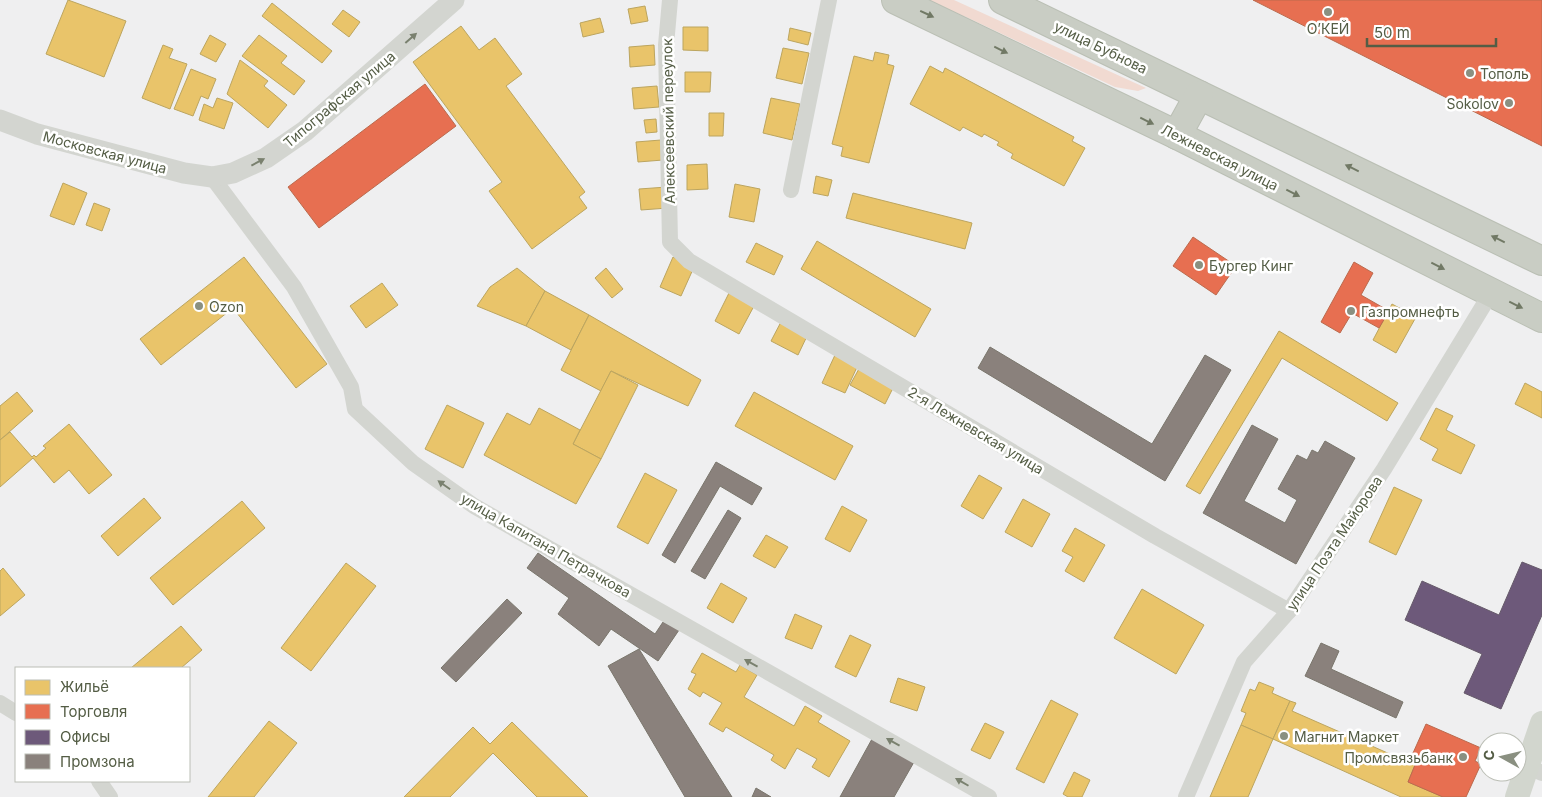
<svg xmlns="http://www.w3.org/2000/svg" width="1542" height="797" viewBox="0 0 1542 797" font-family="Inter,sans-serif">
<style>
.green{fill:#f1dad1}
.homes{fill:#e9c46a;stroke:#bca55f}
.shops{fill:#e76f51;stroke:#bb6a4d}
.offices{fill:#6d597a;stroke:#665a6a}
.industry{fill:#8a817c;stroke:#7a766c}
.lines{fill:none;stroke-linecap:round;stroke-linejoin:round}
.trunk-casing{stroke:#babfb4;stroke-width:30}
.minor{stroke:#d3d5d0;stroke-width:16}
.tertiary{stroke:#d3d5d0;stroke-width:21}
.secondary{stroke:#d2d6ce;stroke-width:24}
.trunk{stroke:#c9cdc4;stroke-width:28}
.oneway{fill:#717965}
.oneway2{fill:#7a816f}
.poi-dot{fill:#8a9081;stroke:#fff;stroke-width:2}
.labels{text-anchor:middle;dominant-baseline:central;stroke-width:5;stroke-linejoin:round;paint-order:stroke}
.poi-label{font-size:14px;fill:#545d45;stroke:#fff;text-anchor:start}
.street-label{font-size:14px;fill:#545d45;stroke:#fff}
</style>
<rect width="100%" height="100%" fill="#efeff0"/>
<polygon class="green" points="911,0 954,0 1146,88 1138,91 1115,87 966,17"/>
<g class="homes">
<polygon points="68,0 126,21 104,77 46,54"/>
<polygon points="272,3 332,51 322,63 262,16"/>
<polygon points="645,6 648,21 631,24 628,9"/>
<polygon points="343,10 360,22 349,37 332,24"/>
<polygon points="600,18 604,32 583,37 580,23"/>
<polygon points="461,26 479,50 495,38 522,74 506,86 585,192 579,197 587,208 532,249 489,191 502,182 413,62"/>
<polygon points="683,27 708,27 708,51 683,50"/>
<polygon points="790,28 811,33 808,45 788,40"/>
<polygon points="210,35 226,44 216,62 200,54"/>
<polygon points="259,35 287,56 281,63 305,81 294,95 242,56"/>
<polygon points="163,45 173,49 169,58 187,64 170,109 142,98"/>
<polygon points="654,45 655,65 630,67 629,47"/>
<polygon points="783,48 809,53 802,84 776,78"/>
<polygon points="875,52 889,55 887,64 894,66 869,163 841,156 843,147 832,144 854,56 873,61"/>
<polygon points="240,60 268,81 264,86 287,105 268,128 227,94"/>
<polygon points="930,66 943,73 945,68 1074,137 1072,141 1085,148 1064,186 1011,158 1013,154 997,145 999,142 984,134 982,137 963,127 960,131 910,104"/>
<polygon points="191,69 216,79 208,99 201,96 193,116 174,109"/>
<polygon points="685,72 711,72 710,92 685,92"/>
<polygon points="657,86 659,107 634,109 632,88"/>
<polygon points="217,98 233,103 224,129 199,120 204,104 213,108"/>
<polygon points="771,98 800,104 792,140 763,133"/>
<polygon points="709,113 724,113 723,136 709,136"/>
<polygon points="656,119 657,132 646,133 644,120"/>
<polygon points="661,140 663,160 638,162 636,142"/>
<polygon points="707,164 708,189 687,190 687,165"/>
<polygon points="816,176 832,180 828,196 813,193"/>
<polygon points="63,183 87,193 74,225 50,216"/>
<polygon points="735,184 760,189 754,222 729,217"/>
<polygon points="667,187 668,208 641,210 639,189"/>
<polygon points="853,193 972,223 965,249 846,218"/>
<polygon points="94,203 110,209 102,231 86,225"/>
<polygon points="817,241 931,309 915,337 801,269"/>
<polygon points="756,243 783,256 774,275 746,262"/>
<polygon points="244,257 327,364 296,388 233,308 161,365 140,339"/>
<polygon points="673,257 694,267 681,296 660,287"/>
<polygon points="517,268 545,291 526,326 477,306 490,287"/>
<polygon points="606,268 623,289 612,298 595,278"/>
<polygon points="382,283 398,305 366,328 350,306"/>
<polygon points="545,291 589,315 571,350 526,326"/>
<polygon points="729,293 754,306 739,334 715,321"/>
<polygon points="1392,304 1416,317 1396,353 1373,340"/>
<polygon points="589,315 701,380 688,406 611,371 601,391 561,370"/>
<polygon points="782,320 808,334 798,355 771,341"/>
<polygon points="1279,331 1398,403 1387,421 1282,358 1200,494 1186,486"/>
<polygon points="835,355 858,365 845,393 822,383"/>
<polygon points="860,367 894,386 885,404 850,385"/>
<polygon points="611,371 638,385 601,459 573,444"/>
<polygon points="1525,383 1542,392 1542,418 1515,404"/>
<polygon points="17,392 33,411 0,440 0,406"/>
<polygon points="754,392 853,446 835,480 735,426"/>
<polygon points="447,405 484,423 463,468 425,449"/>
<polygon points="539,408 580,430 573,444 601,459 576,504 484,455 507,413 530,425"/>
<polygon points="1436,408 1453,416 1446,430 1475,445 1461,474 1432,460 1438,449 1420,439"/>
<polygon points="69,424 112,475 89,494 69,470 54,483 33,458 0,487 0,440 10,432 32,457 34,455 36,457 46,448 43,446"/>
<polygon points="645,473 677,490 648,544 617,527"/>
<polygon points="979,475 1002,488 983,519 961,506"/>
<polygon points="1394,487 1422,500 1396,555 1369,542"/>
<polygon points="144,498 161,518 118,556 101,536"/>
<polygon points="1023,499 1050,514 1032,547 1005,532"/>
<polygon points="242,501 265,528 173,605 150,578"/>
<polygon points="842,506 867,520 850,552 825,539"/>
<polygon points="1075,528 1105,545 1084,582 1065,571 1073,557 1062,551"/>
<polygon points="766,535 788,547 775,568 753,556"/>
<polygon points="346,563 376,586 311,671 281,648"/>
<polygon points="3,568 25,595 0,616 0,571"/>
<polygon points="721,583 747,598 733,623 707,608"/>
<polygon points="1142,589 1204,625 1176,674 1114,638"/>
<polygon points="795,614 822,626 812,649 785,638"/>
<polygon points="181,626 202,650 181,668 131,668"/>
<polygon points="850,635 871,645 856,677 835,667"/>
<polygon points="702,653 736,672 740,665 757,675 744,697 794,726 805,706 822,716 818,722 850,741 829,777 812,767 817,759 797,748 785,769 771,760 774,755 726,727 723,732 709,724 722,703 703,692 700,697 688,689 696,674 691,672"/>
<polygon points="898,678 925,687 917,711 890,702"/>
<polygon points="1259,682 1274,688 1272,693 1290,701 1273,739 1241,725 1246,713 1241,711 1250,689 1255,691"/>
<polygon points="1051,700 1078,714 1044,783 1016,769"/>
<polygon points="1290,701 1296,703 1292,711 1415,765 1408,782 1443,797 1401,797 1273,739"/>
<polygon points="269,721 297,743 254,797 208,797"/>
<polygon points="512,722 588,797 537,797 493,753 450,797 404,797 473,727 490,744"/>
<polygon points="985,723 1004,732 990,759 971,750"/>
<polygon points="1241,725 1273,739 1248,797 1210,797"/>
<polygon points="1074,772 1090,780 1082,797 1068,797 1063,794"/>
</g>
<g class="shops">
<polygon points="1253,0 1542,0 1542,146"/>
<polygon points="425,84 456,126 319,228 288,187"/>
<polygon points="1193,237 1236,266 1216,295 1173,266"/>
<polygon points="1354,262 1373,273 1361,295 1389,311 1379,328 1352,313 1340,333 1321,322"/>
<polygon points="1426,724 1481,748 1475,761 1481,764 1466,797 1443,797 1408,782 1415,765 1409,762"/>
</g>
<polygon class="offices" points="1522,562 1542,570 1542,615 1501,709 1464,693 1482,654 1405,620 1422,581 1499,615"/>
<g class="industry">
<polygon points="990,347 1152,444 1205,355 1231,370 1165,481 978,368"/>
<polygon points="1252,425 1278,439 1244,501 1285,523 1297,500 1278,489 1297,455 1307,460 1312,450 1318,453 1325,441 1355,458 1296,564 1203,513"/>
<polygon points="716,462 762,488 752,505 720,486 675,563 662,555"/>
<polygon points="728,510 741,518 705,579 691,571"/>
<polygon points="538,553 655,634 663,622 679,630 658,661 611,629 599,646 558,614 569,598 527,568"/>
<polygon points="507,599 522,613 456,682 441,668"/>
<polygon points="1321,643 1339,651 1331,669 1403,702 1396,718 1305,676"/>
<polygon points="639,649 732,797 685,797 608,666"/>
<polygon points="872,739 914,762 894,797 840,797"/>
<polygon points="756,788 771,797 752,797"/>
</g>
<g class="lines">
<g class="trunk-casing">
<g id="trunk">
<polyline points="896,0 1177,135 1542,318"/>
<polyline points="1003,0 1542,261"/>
<polyline points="1177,135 1199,95"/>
</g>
</g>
<g class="minor">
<polyline points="670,0 666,45 670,242 689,261 1155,536 1289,611"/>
<polyline points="212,177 294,287 351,387 355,409 413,463 474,506 989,797"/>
<polyline points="791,190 829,0"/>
<polyline points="0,703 16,713"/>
<polyline points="1527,766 1542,773"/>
<polyline points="99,781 110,797"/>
<polyline points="1186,797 1244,662 1289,611 1384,469 1491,293"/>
</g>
<polyline class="tertiary" points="0,120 37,134 184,173 212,177 233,173 266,158 305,131 454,0"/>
<polyline class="secondary" points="1517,797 1542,723"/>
<use href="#trunk" class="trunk"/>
</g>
<defs><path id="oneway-solid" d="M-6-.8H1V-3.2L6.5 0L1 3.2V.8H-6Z" transform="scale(1.25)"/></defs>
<g class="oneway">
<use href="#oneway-solid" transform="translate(927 14) rotate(25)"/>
<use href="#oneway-solid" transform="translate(1001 50) rotate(26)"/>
<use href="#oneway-solid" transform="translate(1147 121) rotate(26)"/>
<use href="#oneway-solid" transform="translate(1352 168) rotate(-154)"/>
<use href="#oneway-solid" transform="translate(1293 193) rotate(27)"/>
<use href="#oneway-solid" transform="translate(1498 239) rotate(-154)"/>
<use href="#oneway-solid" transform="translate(1438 266) rotate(27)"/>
<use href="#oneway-solid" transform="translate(1516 305) rotate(26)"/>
</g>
<g class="oneway2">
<use href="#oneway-solid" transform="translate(411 38) rotate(-41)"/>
<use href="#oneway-solid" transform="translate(258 162) rotate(-28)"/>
<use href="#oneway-solid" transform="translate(444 485) rotate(-145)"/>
<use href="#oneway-solid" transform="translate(751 663) rotate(-151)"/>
<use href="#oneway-solid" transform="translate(893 742) rotate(-151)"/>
<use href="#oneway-solid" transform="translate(962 782) rotate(-150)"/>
</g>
<g class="poi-dot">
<circle cx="1328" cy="12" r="5"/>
<circle cx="1470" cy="73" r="5"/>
<circle cx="1509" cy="103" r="5"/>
<circle cx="1199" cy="265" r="5"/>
<circle cx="199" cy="306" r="5"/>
<circle cx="1351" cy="311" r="5"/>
<circle cx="1284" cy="736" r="5"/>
<circle cx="1463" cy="757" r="5"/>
</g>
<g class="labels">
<g class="poi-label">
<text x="1328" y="28" text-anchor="middle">О’КЕЙ</text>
<text x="1480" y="73">Тополь</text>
<text x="1499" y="103" text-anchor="end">Sokolov</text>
<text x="1209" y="265">Бургер Кинг</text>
<text x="209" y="306">Ozon</text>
<text x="1361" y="311">Газпромнефть</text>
<text x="1294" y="736">Магнит Маркет</text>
<text x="1453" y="757" text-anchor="end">Промсвязьбанк</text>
</g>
<g class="street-label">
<text transform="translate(1101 47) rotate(26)">улица Бубнова</text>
<text transform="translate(339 99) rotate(-40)">Типографская улица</text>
<text transform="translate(668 121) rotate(-91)">Алексеевский переулок</text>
<text transform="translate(105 152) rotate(15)">Московская улица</text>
<text transform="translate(1220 157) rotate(27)">Лежневская улица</text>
<text transform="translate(976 430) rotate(31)">2-я Лежневская улица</text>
<text transform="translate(1334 543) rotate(-56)">улица Поэта Майорова</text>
<text transform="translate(546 545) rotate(30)">улица Капитана Петрачкова</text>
</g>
</g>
<rect x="15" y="667" width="175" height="115" fill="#ffffff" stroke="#bbbeb5"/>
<rect x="25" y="680" width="25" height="15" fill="#e9c46a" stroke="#bbbeb5"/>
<text x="60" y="692" font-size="15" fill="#545d45">Жильё</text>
<rect x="25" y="704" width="25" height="15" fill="#e76f51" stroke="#bbbeb5"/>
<text x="60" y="717" font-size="15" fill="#545d45">Торговля</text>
<rect x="25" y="730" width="25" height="15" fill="#6d597a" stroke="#bbbeb5"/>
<text x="60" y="742" font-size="15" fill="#545d45">Офисы</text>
<rect x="25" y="754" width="25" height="15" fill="#8a817c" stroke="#bbbeb5"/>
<text x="60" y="767" font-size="15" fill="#545d45">Промзона</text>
<g transform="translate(1502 757) rotate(278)"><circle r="24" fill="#ffffff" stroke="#bbbeb5"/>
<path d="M0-4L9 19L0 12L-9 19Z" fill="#8a9081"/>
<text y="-8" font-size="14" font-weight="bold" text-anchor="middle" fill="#545d45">С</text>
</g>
<path d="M1367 38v8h129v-8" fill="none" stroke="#545d45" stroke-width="2.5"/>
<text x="1374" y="38" font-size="15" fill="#545d45" stroke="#ffffff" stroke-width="4" paint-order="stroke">50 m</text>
</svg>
